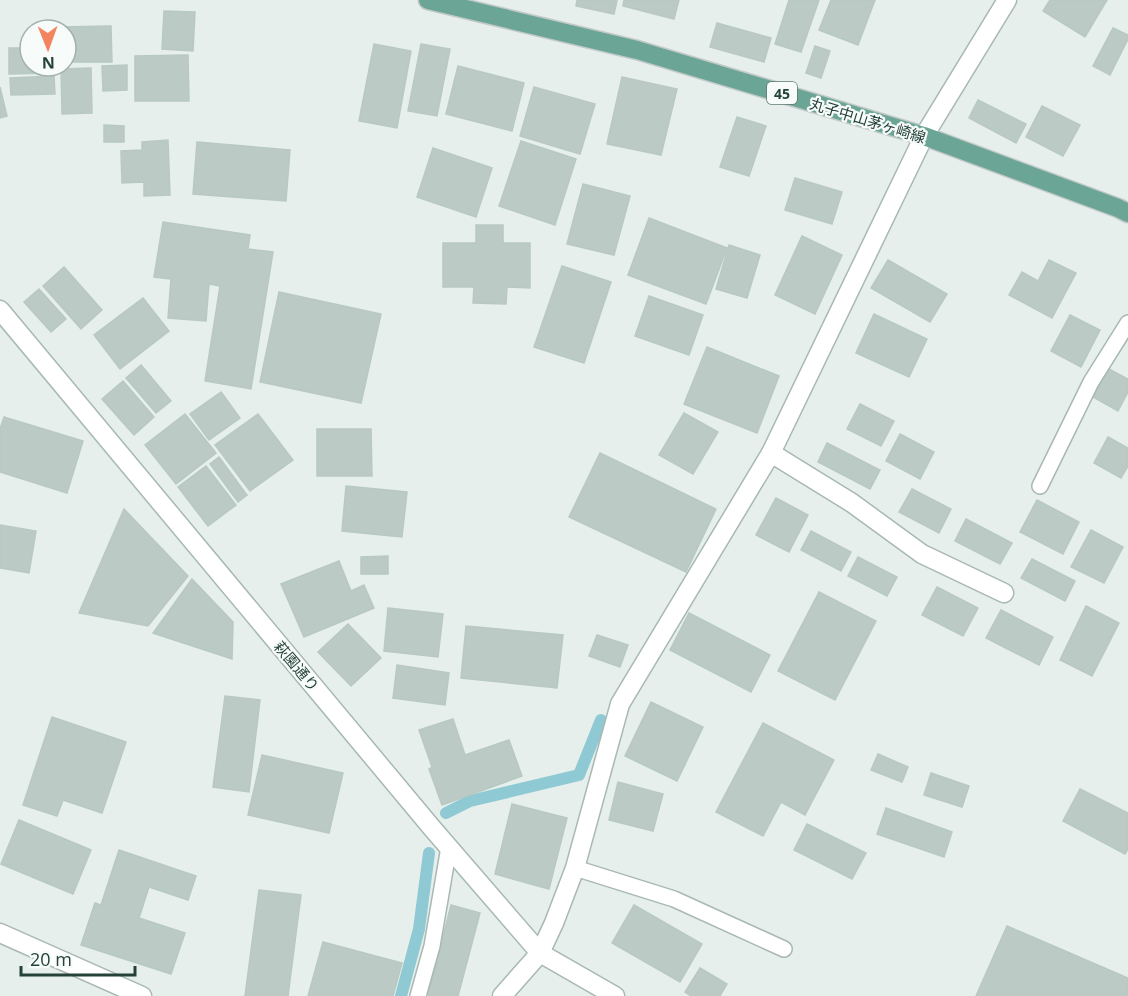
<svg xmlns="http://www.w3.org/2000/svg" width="1128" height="996" viewBox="0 0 1128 996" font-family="'Open Sans','Noto Sans JP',sans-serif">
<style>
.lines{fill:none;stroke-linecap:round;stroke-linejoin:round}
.stream{stroke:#8ec9d4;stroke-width:12}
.building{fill:#bbcac4;stroke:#b8c9c2;stroke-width:1.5}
.service-casing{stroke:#a8b8b2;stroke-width:18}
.minor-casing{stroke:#a8b8b2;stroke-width:21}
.tertiary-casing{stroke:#a8b8b2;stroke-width:21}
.primary-casing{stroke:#c2cac8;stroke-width:21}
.service{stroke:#fff;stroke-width:15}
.minor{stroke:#fff;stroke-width:18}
.tertiary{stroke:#fff;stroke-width:18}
.primary{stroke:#6aa596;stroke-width:18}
.labels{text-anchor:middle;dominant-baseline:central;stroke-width:4.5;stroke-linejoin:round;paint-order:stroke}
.shield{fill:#f7fbf9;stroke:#637a73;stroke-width:1.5}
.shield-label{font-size:14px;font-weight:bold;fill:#24423a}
.street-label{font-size:15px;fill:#24423a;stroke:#f7fbf9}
</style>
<rect width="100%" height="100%" fill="#e6efeb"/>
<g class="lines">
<g class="stream">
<polyline points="446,813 470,801 579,775 601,720"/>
<polyline points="401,996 419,929 429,853"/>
</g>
</g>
<g class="building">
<polygon points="577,0 617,0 614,14 576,6"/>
<polygon points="624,0 679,0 674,19 623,6"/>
<polygon points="789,0 819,0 801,52 775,44"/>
<polygon points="831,0 875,0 858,45 819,30"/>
<polygon points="1050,0 1107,0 1085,37 1043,11"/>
<polygon points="164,11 195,12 193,51 162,49"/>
<polygon points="717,23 771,38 764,62 710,47"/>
<polygon points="111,26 112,62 66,62 66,30 58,30 58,27"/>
<polygon points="1113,28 1128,35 1128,39 1110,75 1093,66"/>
<polygon points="29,31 30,66 51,66 52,73 9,74 9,48 29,48"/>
<polygon points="374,44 411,51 397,128 359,121"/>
<polygon points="421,44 450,49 437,116 408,111"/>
<polygon points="815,46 830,51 821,78 806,73"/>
<polygon points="188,55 189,101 135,101 135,56"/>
<polygon points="127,65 127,90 103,91 102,66"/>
<polygon points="458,66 524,83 512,131 446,114"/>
<polygon points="91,68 92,113 62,114 61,69"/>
<polygon points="54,76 55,94 11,95 10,78"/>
<polygon points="622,77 677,89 661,155 607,144"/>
<polygon points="0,87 7,116 0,118"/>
<polygon points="534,87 595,104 580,154 520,136"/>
<polygon points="978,100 1026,124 1016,143 969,118"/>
<polygon points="1042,106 1080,125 1063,156 1026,137"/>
<polygon points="737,117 766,126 749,176 720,167"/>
<polygon points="104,125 124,126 124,142 104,142"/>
<polygon points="168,140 170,195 144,196 144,182 122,183 121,151 142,150 142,142"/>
<polygon points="521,141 576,159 555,225 499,206"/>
<polygon points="197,142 290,150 286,201 193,194"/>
<polygon points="433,148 492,168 476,217 417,197"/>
<polygon points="795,178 842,192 832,224 785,210"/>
<polygon points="583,184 630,196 614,255 567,244"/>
<polygon points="649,218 727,248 706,304 628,275"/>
<polygon points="163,222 250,235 248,249 273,252 251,389 205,381 220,286 209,284 206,321 168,318 171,279 154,277"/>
<polygon points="476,225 503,225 503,243 530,243 530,288 507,287 506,304 473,303 474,287 443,287 443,243 476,243"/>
<polygon points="802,236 842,255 815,314 775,295"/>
<polygon points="729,245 760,255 747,298 716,289"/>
<polygon points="888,260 947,294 930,322 871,288"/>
<polygon points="1049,260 1076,273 1052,318 1009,295 1022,272 1038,281"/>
<polygon points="562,266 611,282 584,363 534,347"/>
<polygon points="64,267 102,310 81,329 43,286"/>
<polygon points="39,289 66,319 51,332 24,302"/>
<polygon points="279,292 381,314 361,403 260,382"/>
<polygon points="649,296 703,315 689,355 635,336"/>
<polygon points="143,298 169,331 120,369 94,335"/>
<polygon points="874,314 927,339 909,377 856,353"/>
<polygon points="1070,315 1100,330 1081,367 1051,351"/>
<polygon points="707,347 779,376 757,433 684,404"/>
<polygon points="141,365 171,401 156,413 126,378"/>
<polygon points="1109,369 1128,379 1128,392 1118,411 1093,397"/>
<polygon points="123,381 154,417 134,435 102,399"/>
<polygon points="221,392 240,418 209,440 190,414"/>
<polygon points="860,404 894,421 881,446 847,429"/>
<polygon points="684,413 718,432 693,474 659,455"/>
<polygon points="185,414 216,453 176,484 145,445"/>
<polygon points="258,414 293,460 250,491 215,445"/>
<polygon points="4,417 83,441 67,493 0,472 0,429"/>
<polygon points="317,429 371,429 372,476 317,476"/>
<polygon points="900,434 934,452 920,479 886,461"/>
<polygon points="1108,437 1128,448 1128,466 1121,478 1094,463"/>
<polygon points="827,443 880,470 870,489 818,462"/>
<polygon points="600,453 716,509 686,572 569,517"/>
<polygon points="219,457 247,495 238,502 210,464"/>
<polygon points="206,466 236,505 208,526 178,487"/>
<polygon points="346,486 407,492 402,537 342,531"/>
<polygon points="912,489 951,509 939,533 899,512"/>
<polygon points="776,498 808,515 789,552 756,535"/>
<polygon points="1037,500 1079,522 1063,554 1020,532"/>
<polygon points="124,509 188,576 148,626 79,613"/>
<polygon points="966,519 1012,543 1000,564 955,541"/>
<polygon points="0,525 36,531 29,573 0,568"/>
<polygon points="1091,530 1123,547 1104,583 1071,567"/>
<polygon points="811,531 851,552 841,571 801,550"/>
<polygon points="388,556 388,574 361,574 361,557"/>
<polygon points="858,557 897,577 887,596 848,576"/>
<polygon points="1032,559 1075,581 1065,601 1021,578"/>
<polygon points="339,561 351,591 364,585 374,608 304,637 281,584"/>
<polygon points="192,579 233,622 232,659 153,633"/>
<polygon points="937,587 978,608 963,636 922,615"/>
<polygon points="819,592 876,621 835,700 778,671"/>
<polygon points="1086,606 1119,623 1092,676 1060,660"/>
<polygon points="388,608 443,614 438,657 384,651"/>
<polygon points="1001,610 1053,637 1039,665 986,638"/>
<polygon points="689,613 770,655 751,692 670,650"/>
<polygon points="348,624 381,658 351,686 318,652"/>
<polygon points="466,626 563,635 557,688 461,678"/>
<polygon points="597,635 628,645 620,667 589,656"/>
<polygon points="397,665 449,673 445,705 393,698"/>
<polygon points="225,696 260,700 249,792 213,787"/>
<polygon points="651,702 703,727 677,781 625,756"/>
<polygon points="52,717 126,742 102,813 63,800 57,816 23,805"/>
<polygon points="453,719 465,755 509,740 522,776 442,805 429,769 432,767 419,730"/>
<polygon points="763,723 834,760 805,815 781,802 763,836 716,812"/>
<polygon points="878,754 908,767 902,782 871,770"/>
<polygon points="262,755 343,773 329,833 248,815"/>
<polygon points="931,773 969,786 962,807 924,795"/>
<polygon points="618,782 663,794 653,831 609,820"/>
<polygon points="1080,789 1128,813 1128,849 1125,854 1063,821"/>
<polygon points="512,804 567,818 549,889 495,874"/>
<polygon points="886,808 952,832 944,857 877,834"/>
<polygon points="19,820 91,850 73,894 1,864"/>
<polygon points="807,824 866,853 852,879 794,850"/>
<polygon points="119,850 196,876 188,900 149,887 139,918 185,933 171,974 81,945 95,903 101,905"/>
<polygon points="259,890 301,895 288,996 245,996"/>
<polygon points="451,905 480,913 458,996 428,996"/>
<polygon points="634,905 702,944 680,982 612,943"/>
<polygon points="1007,926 1128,978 1128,996 976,996"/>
<polygon points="323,942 402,963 393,996 308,996"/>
<polygon points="700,968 727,984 720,996 691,996 685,992"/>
</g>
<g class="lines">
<g class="service-casing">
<g id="service">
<polyline points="1040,486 1091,382 1128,323"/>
<polyline points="575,868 674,899 784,949"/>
<polyline points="418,996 432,946 449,847"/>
</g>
</g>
<g class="minor-casing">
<g id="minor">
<polyline points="771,453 852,503 922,554 1004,593"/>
<polyline points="0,933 142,996"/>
<polyline points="502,996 540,953 554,923 575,868 620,704 771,453 924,136 1007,0"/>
</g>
</g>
<g class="tertiary-casing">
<polyline id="tertiary" points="0,310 432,828 540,953 615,996"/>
</g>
<g class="primary-casing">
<polyline id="primary" points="428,0 637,50 924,136 1118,208 1128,213"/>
</g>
<use href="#service" class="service"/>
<use href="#minor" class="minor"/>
<use href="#tertiary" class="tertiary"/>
<use href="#primary" class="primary"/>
</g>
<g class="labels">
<rect class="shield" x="767" y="82" width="30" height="22" rx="4.5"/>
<g class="shield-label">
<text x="782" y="93">45</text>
</g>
<g class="street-label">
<text transform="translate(868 120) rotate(17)">丸子中山茅ヶ崎線</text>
<text transform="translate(297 666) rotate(50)">萩園通り</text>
</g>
</g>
<g transform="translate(48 48) rotate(179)"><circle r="28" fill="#f7fbf9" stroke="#a3b1ad" stroke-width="1.5"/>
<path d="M0-4.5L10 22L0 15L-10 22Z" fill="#f4845f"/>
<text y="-9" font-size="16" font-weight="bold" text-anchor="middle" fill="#24423a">N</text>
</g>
<path d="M21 966v9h114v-9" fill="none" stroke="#24423a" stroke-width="3"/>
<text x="30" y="966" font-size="18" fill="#24423a" stroke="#f7fbf9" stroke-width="4.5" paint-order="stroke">20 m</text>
</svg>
